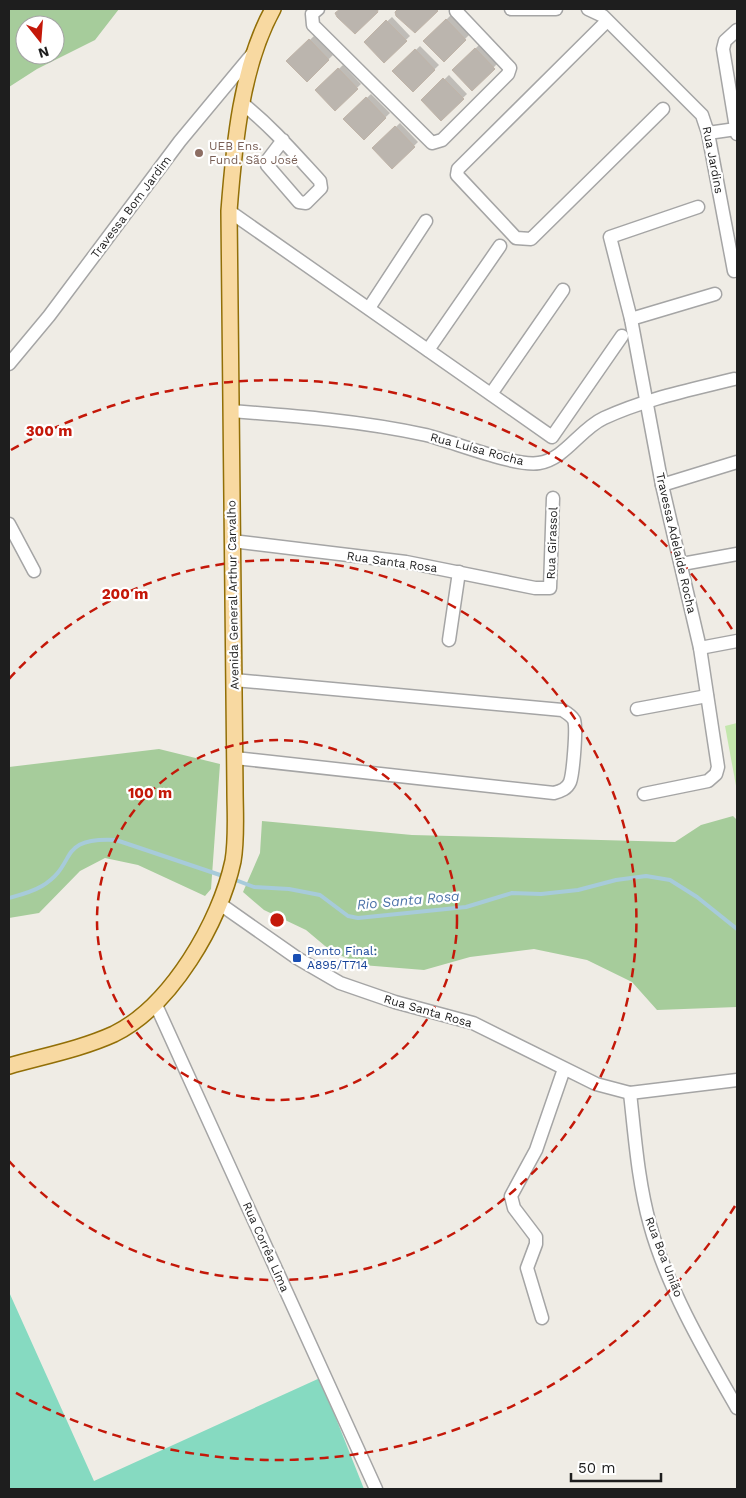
<svg xmlns="http://www.w3.org/2000/svg" width="746" height="1498" viewBox="0 0 746 1498" font-family="'Work Sans',sans-serif">
<style>
.grass{fill:#c4e7ad}
.forest{fill:#a6cc9b;fill-rule:evenodd}
.pitch{fill:#86dac1}
.shadow{fill:#0003}
.lines{fill:none;stroke-linecap:round;stroke-linejoin:round}
.stream{stroke:#a7cbda;stroke-width:4}
.building{fill:#bbb5ae;stroke:#c0b4a8}
.minor-casing{stroke:#a5a5a5;stroke-width:15}
.major-casing{stroke:#926f07;stroke-width:18}
.minor{stroke:#fff;stroke-width:12}
.major{stroke:#f8d9a1;stroke-width:15}
.ring{fill:none;stroke:#c41809;stroke-width:2.5;stroke-dasharray:9 6}
.education-dot{fill:#8d6e63;stroke:#fff;stroke-width:2}
.transit-dot{fill:#1a4fb4;stroke:#fff;stroke-width:2}
.labels{text-anchor:middle;dominant-baseline:central;stroke-width:4.5;stroke-linejoin:round;paint-order:stroke}
.education-label{font-size:12px;fill:#785e54;stroke:#fff;text-anchor:start}
.street-label{font-size:12px;fill:#1e1e1e;stroke:#fff}
.transit-label{font-size:12px;fill:#164399;stroke:#fff;text-anchor:start}
.water-label{font-size:14px;font-style:italic;fill:#4f75aa;stroke:#fff}
.centre{fill:#c41809;stroke:#fff;stroke-width:2.5}
.ring-label{font-size:15px;text-anchor:middle;font-weight:bold;fill:#c41809;stroke:#fff;stroke-width:4.5;stroke-linejoin:round;paint-order:stroke}
</style>
<rect width="100%" height="100%" fill="#efece5"/>
<polygon class="grass" points="737,723 737,791 725,726"/>
<g class="forest">
<path d="M9,9H119L95,40L37,69L9,87ZM25,25H55V55H25Z"/>
<polygon points="159,749 220,764 211,889 205,896 138,865 105,858 80,871 39,913 9,918 9,767"/>
<polygon points="733,816 737,820 737,1007 657,1010 632,982 587,960 534,949 470,957 424,970 362,965 331,951 306,930 264,910 243,892 260,853 262,821 412,835 675,842 701,825"/>
</g>
<polygon class="pitch" points="9,1292 94,1481 320,1378 364,1489 9,1489"/>
<g class="shadow">
<polygon points="341,9 380,9 355,32 337,13"/>
<polygon points="451,15 470,34 444,60 425,41"/>
<polygon points="392,17 410,36 384,61 365,42"/>
<polygon points="314,36 333,55 307,80 288,61"/>
<polygon points="480,44 498,63 472,89 454,70"/>
<polygon points="420,46 439,65 413,90 394,71"/>
<polygon points="343,65 361,84 335,109 317,90"/>
<polygon points="449,75 467,94 441,119 423,100"/>
<polygon points="371,94 390,113 364,138 345,119"/>
<polygon points="400,123 418,142 392,167 374,148"/>
</g>
<g class="lines">
<g class="stream">
<polyline points="233,879 254,887 289,889 320,895 348,916 358,918 466,907 512,893 541,894 578,890 616,880 646,876 670,880 697,897 737,929"/>
<path d="M9,898C20,895 32,892 42,886C79,864 55,837 116,840L226,877"/>
</g>
</g>
<g class="building">
<polygon points="340,9 376,9 378,12 355,34 337,17 335,13"/>
<polygon points="398,9 436,9 438,11 415,33 396,16 395,12"/>
<polygon points="446,19 466,40 444,62 423,41"/>
<polygon points="386,20 407,41 384,63 364,42"/>
<polygon points="309,39 329,60 307,82 286,61"/>
<polygon points="475,48 495,69 472,91 452,70"/>
<polygon points="415,49 435,70 413,92 392,71"/>
<polygon points="338,68 358,89 335,111 315,90"/>
<polygon points="443,78 464,99 441,121 421,100"/>
<polygon points="366,97 386,118 364,140 343,119"/>
<polygon points="395,126 415,147 392,169 372,148"/>
</g>
<g class="lines">
<g class="minor-casing">
<g id="minor">
<polyline points="318,9 312,14 313,25 432,143 442,140 508,74 510,68 456,11 458,9"/>
<polyline points="511,9 556,9"/>
<polyline points="588,9 603,16 702,115 708,133 734,271"/>
<polyline points="607,21 458,169 457,175 516,238 531,239 663,109"/>
<polyline points="737,30 725,41 723,49 737,134"/>
<path d="M243,104C272,127 295,154 320,181L321,188L306,203L299,202L267,165V161L283,140"/>
<polyline points="708,133 736,129"/>
<polyline points="229,211 552,437 622,336"/>
<polyline points="369,308 426,221"/>
<polyline points="631,319 715,294"/>
<polyline points="428,350 500,246"/>
<polyline points="9,364 49,316 180,141 254,52"/>
<polyline points="491,394 563,290"/>
<path d="M231,411C297,416 362,421 426,435C454,442 515,467 539,463C565,459 580,429 604,418C645,399 690,390 734,379"/>
<polyline points="662,485 737,462"/>
<polyline points="9,524 34,571"/>
<polyline points="232,541 406,562 535,588 550,588 553,498"/>
<polyline points="682,564 737,554"/>
<polyline points="449,640 459,572"/>
<polyline points="700,648 737,641"/>
<path d="M234,680L562,710C567,713 571,715 574,720C577,728 573,774 570,782C567,789 561,791 554,793L235,758"/>
<polyline points="637,709 707,696"/>
<polyline points="644,794 708,781 716,774 718,767 700,648 662,485 631,319 610,237 698,207"/>
<polyline points="220,904 297,958 340,983 395,1002 473,1023 596,1084 630,1093 737,1080"/>
<polyline points="156,1005 376,1489"/>
<path d="M630,1093C635,1137 638,1182 650,1225C667,1287 705,1352 737,1408"/>
<polyline points="542,1318 527,1268 536,1244 536,1237 514,1208 511,1196 536,1150 564,1069"/>
</g>
</g>
<g class="major-casing">
<path id="major" d="M9,1066C44,1056 81,1049 114,1034C171,1006 220,922 233,861C237,838 235,812 235,789L229,211C234,146 241,67 273,9"/>
</g>
<use href="#minor" class="minor"/>
<use href="#major" class="major"/>
</g>
<g class="ring">
<circle cx="277" cy="920" r="180"/>
<path d="M9 679A360 360 0 1 1 9 1161"/>
<path d="M735 1206A540 540 0 0 1 11 1390M11 450A540 540 0 0 1 735 634"/>
</g>
<circle class="education-dot" cx="199" cy="153" r="5"/>
<rect class="transit-dot" x="292" y="953" width="10" height="10" rx="2.5"/>
<g class="labels">
<g class="education-label">
<text x="209" y="146">UEB Ens.<tspan x="209" dy="14">Fund. São José</tspan></text>
</g>
<g class="street-label">
<text transform="translate(713 160) rotate(79)">Rua Jardins</text>
<text transform="translate(131 207) rotate(-53)">Travessa Bom Jardim</text>
<text transform="translate(477 449) rotate(15)">Rua Luísa Rocha</text>
<text transform="translate(552 543) rotate(-88)">Rua Girassol</text>
<text transform="translate(676 543) rotate(77)">Travessa Adelaíde Rocha</text>
<text transform="translate(392 562) rotate(8)">Rua Santa Rosa</text>
<text transform="translate(233 595) rotate(-91)">Avenida General Arthur Carvalho</text>
<text transform="translate(428 1011) rotate(16)">Rua Santa Rosa</text>
<text transform="translate(266 1247) rotate(66)">Rua Corrêa Lima</text>
<text transform="translate(664 1257) rotate(69)">Rua Boa União</text>
</g>
<g class="transit-label">
<text x="307" y="951">Ponto Final:<tspan x="307" dy="14">A895/T714</tspan></text>
</g>
<g class="water-label">
<text transform="translate(408 900) rotate(-5)">Rio Santa Rosa</text>
</g>
</g>
<circle cx="277" cy="920" r="8" class="centre"/>
<g class="ring-label">
<text x="49" y="436">300 m</text>
<text x="125" y="599">200 m</text>
<text x="150" y="798">100 m</text>
</g>
<rect width="746" height="1498" fill="none" stroke="#1e1e1e" stroke-width="20"/>
<g transform="translate(40 40) rotate(163)"><circle r="24" fill="#ffffff" stroke="#a5a5a5"/>
<path d="M0-4L9 19L0 12L-9 19Z" fill="#c41809"/>
<text y="-8" font-size="14" font-weight="bold" text-anchor="middle" fill="#1e1e1e">N</text>
</g>
<path d="M571 1473v8h90v-8" fill="none" stroke="#1e1e1e" stroke-width="2.5"/>
<text x="578" y="1473" font-size="15" fill="#1e1e1e" stroke="#ffffff" stroke-width="4" paint-order="stroke">50 m</text>
</svg>
